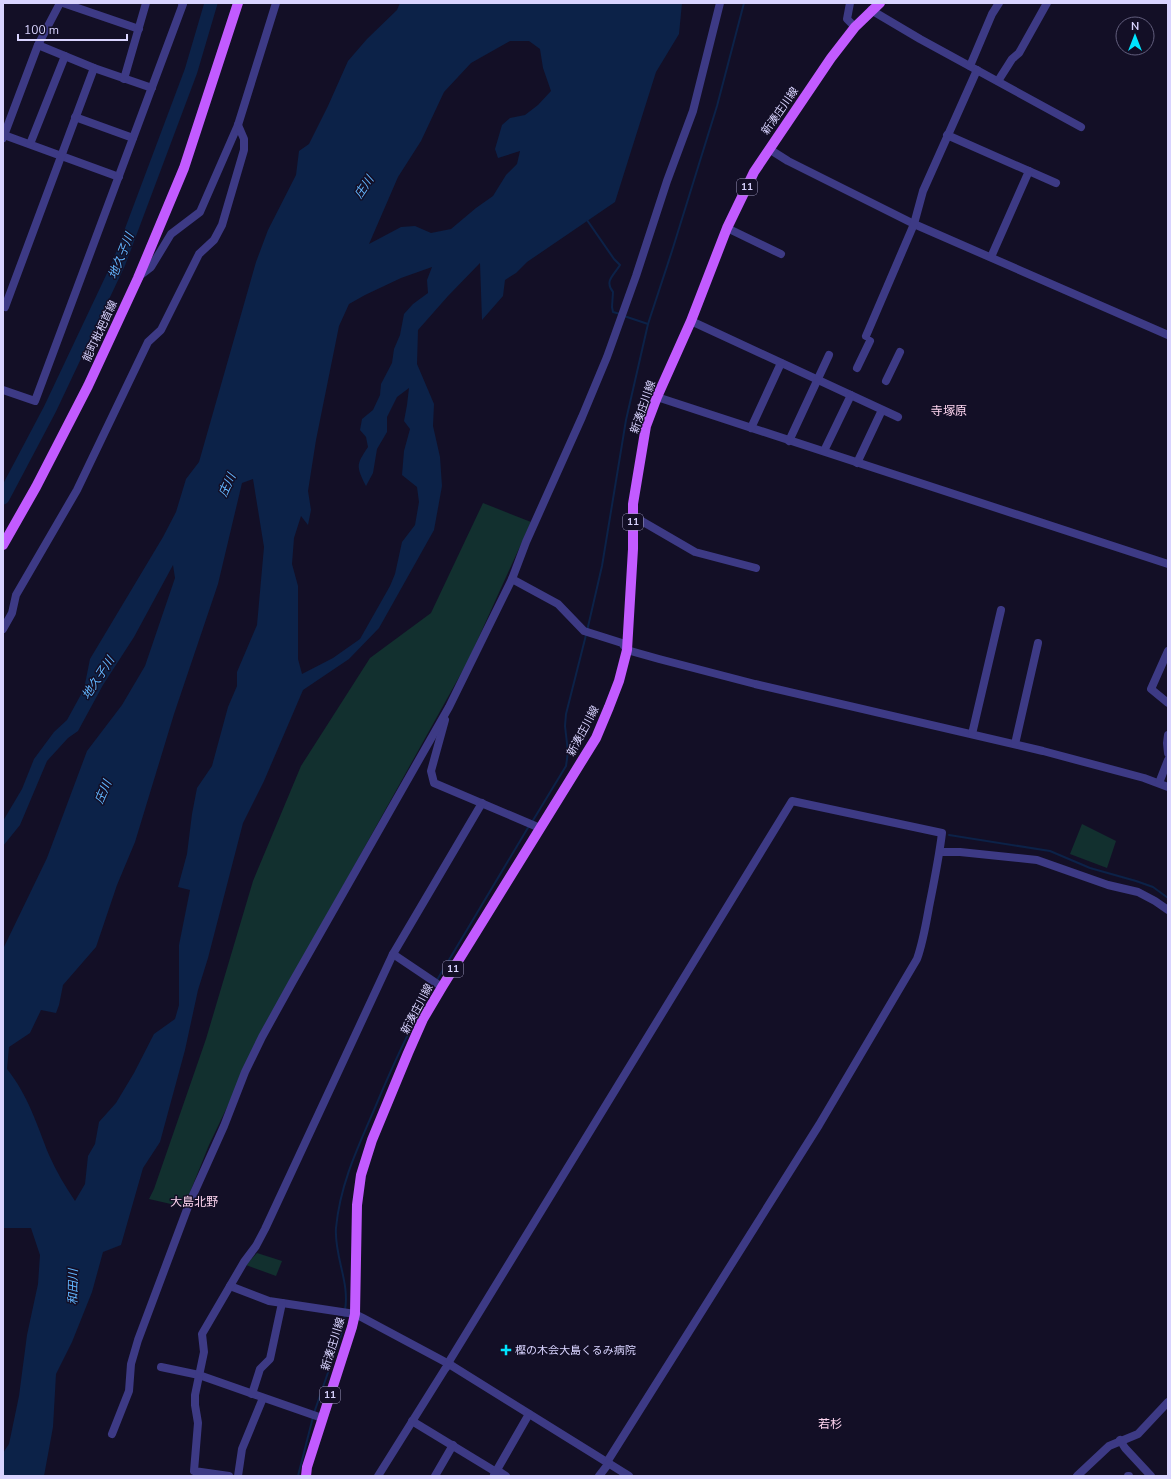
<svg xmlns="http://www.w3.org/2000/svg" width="1171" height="1479" viewBox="0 0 1171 1479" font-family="'Nunito Sans','Noto Sans JP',sans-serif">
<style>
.green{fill:#12302f}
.water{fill:#0c2248;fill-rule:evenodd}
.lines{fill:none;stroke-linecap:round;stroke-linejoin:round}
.stream{stroke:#0c2248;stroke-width:2}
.river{stroke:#0c2248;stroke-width:13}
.minor{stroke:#3d3a85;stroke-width:8}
.major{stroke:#c25bff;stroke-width:10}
.poi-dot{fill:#00e5ff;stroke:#130f26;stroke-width:1.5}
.labels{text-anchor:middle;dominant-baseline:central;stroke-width:3;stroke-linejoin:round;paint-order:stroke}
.shield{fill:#130f26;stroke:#9e99be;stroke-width:1}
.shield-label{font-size:10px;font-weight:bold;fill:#d9d4ff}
.street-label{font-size:11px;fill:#d9d4ff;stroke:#130f26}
.poi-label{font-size:11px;fill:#d9d4ff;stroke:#130f26;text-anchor:start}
.water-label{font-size:12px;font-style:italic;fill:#62b6ff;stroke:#130f26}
.neighbourhood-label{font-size:12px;fill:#ffd6f0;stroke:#130f26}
</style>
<rect width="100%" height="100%" fill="#130f26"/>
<g class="green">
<polygon points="483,503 531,522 468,661 268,1021 209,1145 184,1207 149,1199 154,1189 206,1039 253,881 301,766 370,658 431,613"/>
<polygon points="1082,824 1116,841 1107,868 1070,854"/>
<polygon points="257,1253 282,1261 276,1276 246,1265"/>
</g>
<path class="water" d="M400,3H682L679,34L656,72L615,202L527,262L516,273L505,280L503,296L482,320L480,263L448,296L418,330L417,364L434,404L433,426L440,457L442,486L434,530L379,628L349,659L303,690L264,781L243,823L208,958L198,990L185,1050L160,1142L143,1168L121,1245L103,1252L92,1292L72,1342L56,1374L53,1427L44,1476H3V1453L9,1444L19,1396L27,1335L38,1284L40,1255L31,1228H3V949L47,858L87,751L122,705L145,666L175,578L173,565L134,637L103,685L78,731L68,738L47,761L20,825L3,846V821L22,789L34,759L54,732L67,720L84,689L90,659L163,537L176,512L186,479L199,462L256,262L268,230L296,175L299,151L309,144L328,106L348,61L367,39L397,10ZM510,41H529L540,49L543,68L551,91L538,105L525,115L510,118L502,125L495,149L498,158L520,151L517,164L506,175L493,196L476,208L451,229L431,233L415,226L401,227L369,244L398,177L421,141L444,92L471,63ZM432,267L427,280L428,293L413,304L404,314L400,335L394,349L392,363L381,384L380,395L373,410L362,419L360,430L366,437L368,447C356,465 356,466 366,486L373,473L377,449L387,432V417L397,397L409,388L407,405L404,421L410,429L404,451L402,475L417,487L419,502L415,525L402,542L395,574L390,586L360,639L333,658L302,674L298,659V586L292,564L294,538L301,516L308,525L311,510L308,491L316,440L339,326L349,304L365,295L401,278ZM253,479L264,547L257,625L237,672V686L228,707L212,766L197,788L192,814L187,854L178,887L190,890L179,945V1005L175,1019L154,1034L134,1073L116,1103L99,1122L95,1144L88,1156L85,1184L75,1201C65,1186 56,1171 49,1155C37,1125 28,1095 7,1069L9,1047L30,1033L41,1010L56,1013L59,1005L63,985L96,947L117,885L135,842L174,714L218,584L242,483Z"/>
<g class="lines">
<g class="stream">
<path d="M587,220L614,259L620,265C614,275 604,281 613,292L612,307L613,312L620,314"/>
<polyline points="624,316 648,324"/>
<polyline points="587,631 602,566 626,420 648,324 672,251 717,106 744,3"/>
<polyline points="532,822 566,766 568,752 565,726 566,714 586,635"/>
<polyline points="949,835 1050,851 1090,868 1136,881 1153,887 1168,898"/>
<polyline points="437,980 529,826"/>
<path d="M345,1310C350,1282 334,1256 336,1228C340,1185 357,1149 374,1110C392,1067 411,1024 435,984"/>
<polyline points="314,1413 342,1332 345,1314"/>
<polyline points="298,1476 313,1417"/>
</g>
<polyline class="river" points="3,498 50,409 119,263 191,71 211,3"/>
<g class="minor">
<polyline points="63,3 139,29"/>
<polyline points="850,3 847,19 855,27"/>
<polyline points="871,10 920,39 1081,127"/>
<polyline points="38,45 94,68 152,88"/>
<polyline points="970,66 992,14 999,3"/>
<polyline points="124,79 146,3"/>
<polyline points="998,81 1012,59 1019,53 1047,3"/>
<polyline points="75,117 133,138"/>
<polyline points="4,135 119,177"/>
<polyline points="947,135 1056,183"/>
<polyline points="3,138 38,45 60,3"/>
<polyline points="30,144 65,56"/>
<polyline points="769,149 788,161 914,224 1168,335"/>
<polyline points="727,228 781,254"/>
<polyline points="991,257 1029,171"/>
<polyline points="138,277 151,267 171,234 200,212 238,125 276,3"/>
<polyline points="5,307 94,68"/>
<polyline points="691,321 898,417"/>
<polyline points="866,336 914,224 923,191 977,70"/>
<polyline points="857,368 870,341"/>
<polyline points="886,381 900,352"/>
<polyline points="3,390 35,401 183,4 182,3"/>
<polyline points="657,397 1168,564"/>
<polyline points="751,428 781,363"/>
<polyline points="789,441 829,355"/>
<polyline points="824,451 851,395"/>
<polyline points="857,463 882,410"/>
<polyline points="633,516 695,552 756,568"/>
<polyline points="512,579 558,604 584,631 622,643 627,650 659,659 755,684 1043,751 1144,778 1168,787"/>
<polyline points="3,629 12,613 16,595 77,490 148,342 161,330 199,254 214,240 222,225 244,150 244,139 238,125"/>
<polyline points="1168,651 1151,689 1168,703"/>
<polyline points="445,720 431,771 434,783 540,828"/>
<polyline points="972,734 1001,610"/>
<polyline points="1168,735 1167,743 1168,753"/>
<polyline points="1015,744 1038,643"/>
<polyline points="1159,783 1168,760"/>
<polyline points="940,852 960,852 1037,860 1108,885 1138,892 1155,901 1168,910"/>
<polyline points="393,954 442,987"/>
<polyline points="230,1286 269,1301 355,1314 363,1318 449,1364 629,1476"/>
<polyline points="161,1367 199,1375 322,1418"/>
<polyline points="252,1394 260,1369 270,1359 282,1303"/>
<polyline points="412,1421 496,1472"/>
<polyline points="112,1434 129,1391 131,1364 138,1340 189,1204 224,1126 245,1072 262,1037 293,981 449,707 512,579 526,542 582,417 607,357 636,276 667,181 693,111 720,3"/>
<polyline points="1120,1440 1125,1448 1151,1476"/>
<polyline points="497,1470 506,1476"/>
<polyline points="494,1475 529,1414"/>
<polyline points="229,1476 194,1471 198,1423 195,1405 195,1395 204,1352 202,1334 244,1262 256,1246 265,1229 393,954 482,803"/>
<polyline points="238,1476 242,1449 263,1398"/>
<path d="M378,1476L445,1369L449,1364L450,1360L792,801L942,833C939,858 934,882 929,907C926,924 923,942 917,959L819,1125L607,1462"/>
<polyline points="435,1476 453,1445"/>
<polyline points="599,1476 609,1463"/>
<polyline points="1077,1476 1109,1446 1138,1434 1168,1402"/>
<polyline points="1128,1476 1129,1476"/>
</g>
<g class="major">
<polyline points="3,545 36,487 88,386 138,278 184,168 238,3"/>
<polyline points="306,1476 307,1467 352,1327 355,1314 357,1205 361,1175 372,1140 408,1053 423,1019 442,987 596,738 609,707 619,681 627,650 633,549 633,504 646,426 657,397 691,321 727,228 754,172 831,58 855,27 880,3"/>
</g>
</g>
<path class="poi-dot" d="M504 1344h4v4h4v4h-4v4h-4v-4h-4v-4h4z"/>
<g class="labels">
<g class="shield">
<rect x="737" y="179" width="20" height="16" rx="3"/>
<rect x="623" y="514" width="20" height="16" rx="3"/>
<rect x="443" y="961" width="20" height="16" rx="3"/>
<rect x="320" y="1387" width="20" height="16" rx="3"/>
</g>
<g class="shield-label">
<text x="747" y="187">11</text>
<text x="633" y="522">11</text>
<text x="453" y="969">11</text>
<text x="330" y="1395">11</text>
</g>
<g class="street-label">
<text transform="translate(780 111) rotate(-55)">新湊庄川線</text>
<text transform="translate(100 331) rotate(-65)">能町枇杷首線</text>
<text transform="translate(643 407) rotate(-71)">新湊庄川線</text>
<text transform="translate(583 731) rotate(-62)">新湊庄川線</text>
<text transform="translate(417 1009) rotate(-62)">新湊庄川線</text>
<text transform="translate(333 1344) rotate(-73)">新湊庄川線</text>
</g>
<g class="poi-label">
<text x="515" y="1350">樫の木会大島くるみ病院</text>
</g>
<g class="water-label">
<text transform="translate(364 187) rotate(-56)">庄川</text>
<text transform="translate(121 256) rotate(-68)">地久子川</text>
<text transform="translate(227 485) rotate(-66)">庄川</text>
<text transform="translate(98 678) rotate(-57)">地久子川</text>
<text transform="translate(103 792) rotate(-67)">庄川</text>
<text transform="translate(73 1287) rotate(-89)">和田川</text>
</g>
<g class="neighbourhood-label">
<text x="949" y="411">寺塚原</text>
<text x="194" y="1202">大島北野</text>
<text x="830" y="1424">若杉</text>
</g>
</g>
<rect width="1171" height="1479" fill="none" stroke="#d9d4ff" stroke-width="8"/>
<g transform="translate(1135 36)"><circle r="19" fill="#130f26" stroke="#625e7d"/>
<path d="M0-3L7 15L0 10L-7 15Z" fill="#00e5ff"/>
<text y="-6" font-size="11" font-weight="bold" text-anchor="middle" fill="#d9d4ff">N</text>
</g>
<path d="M18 34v6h109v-6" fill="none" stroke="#d9d4ff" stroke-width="2"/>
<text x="24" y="34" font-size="12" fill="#d9d4ff" stroke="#130f26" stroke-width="3" paint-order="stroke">100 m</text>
</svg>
